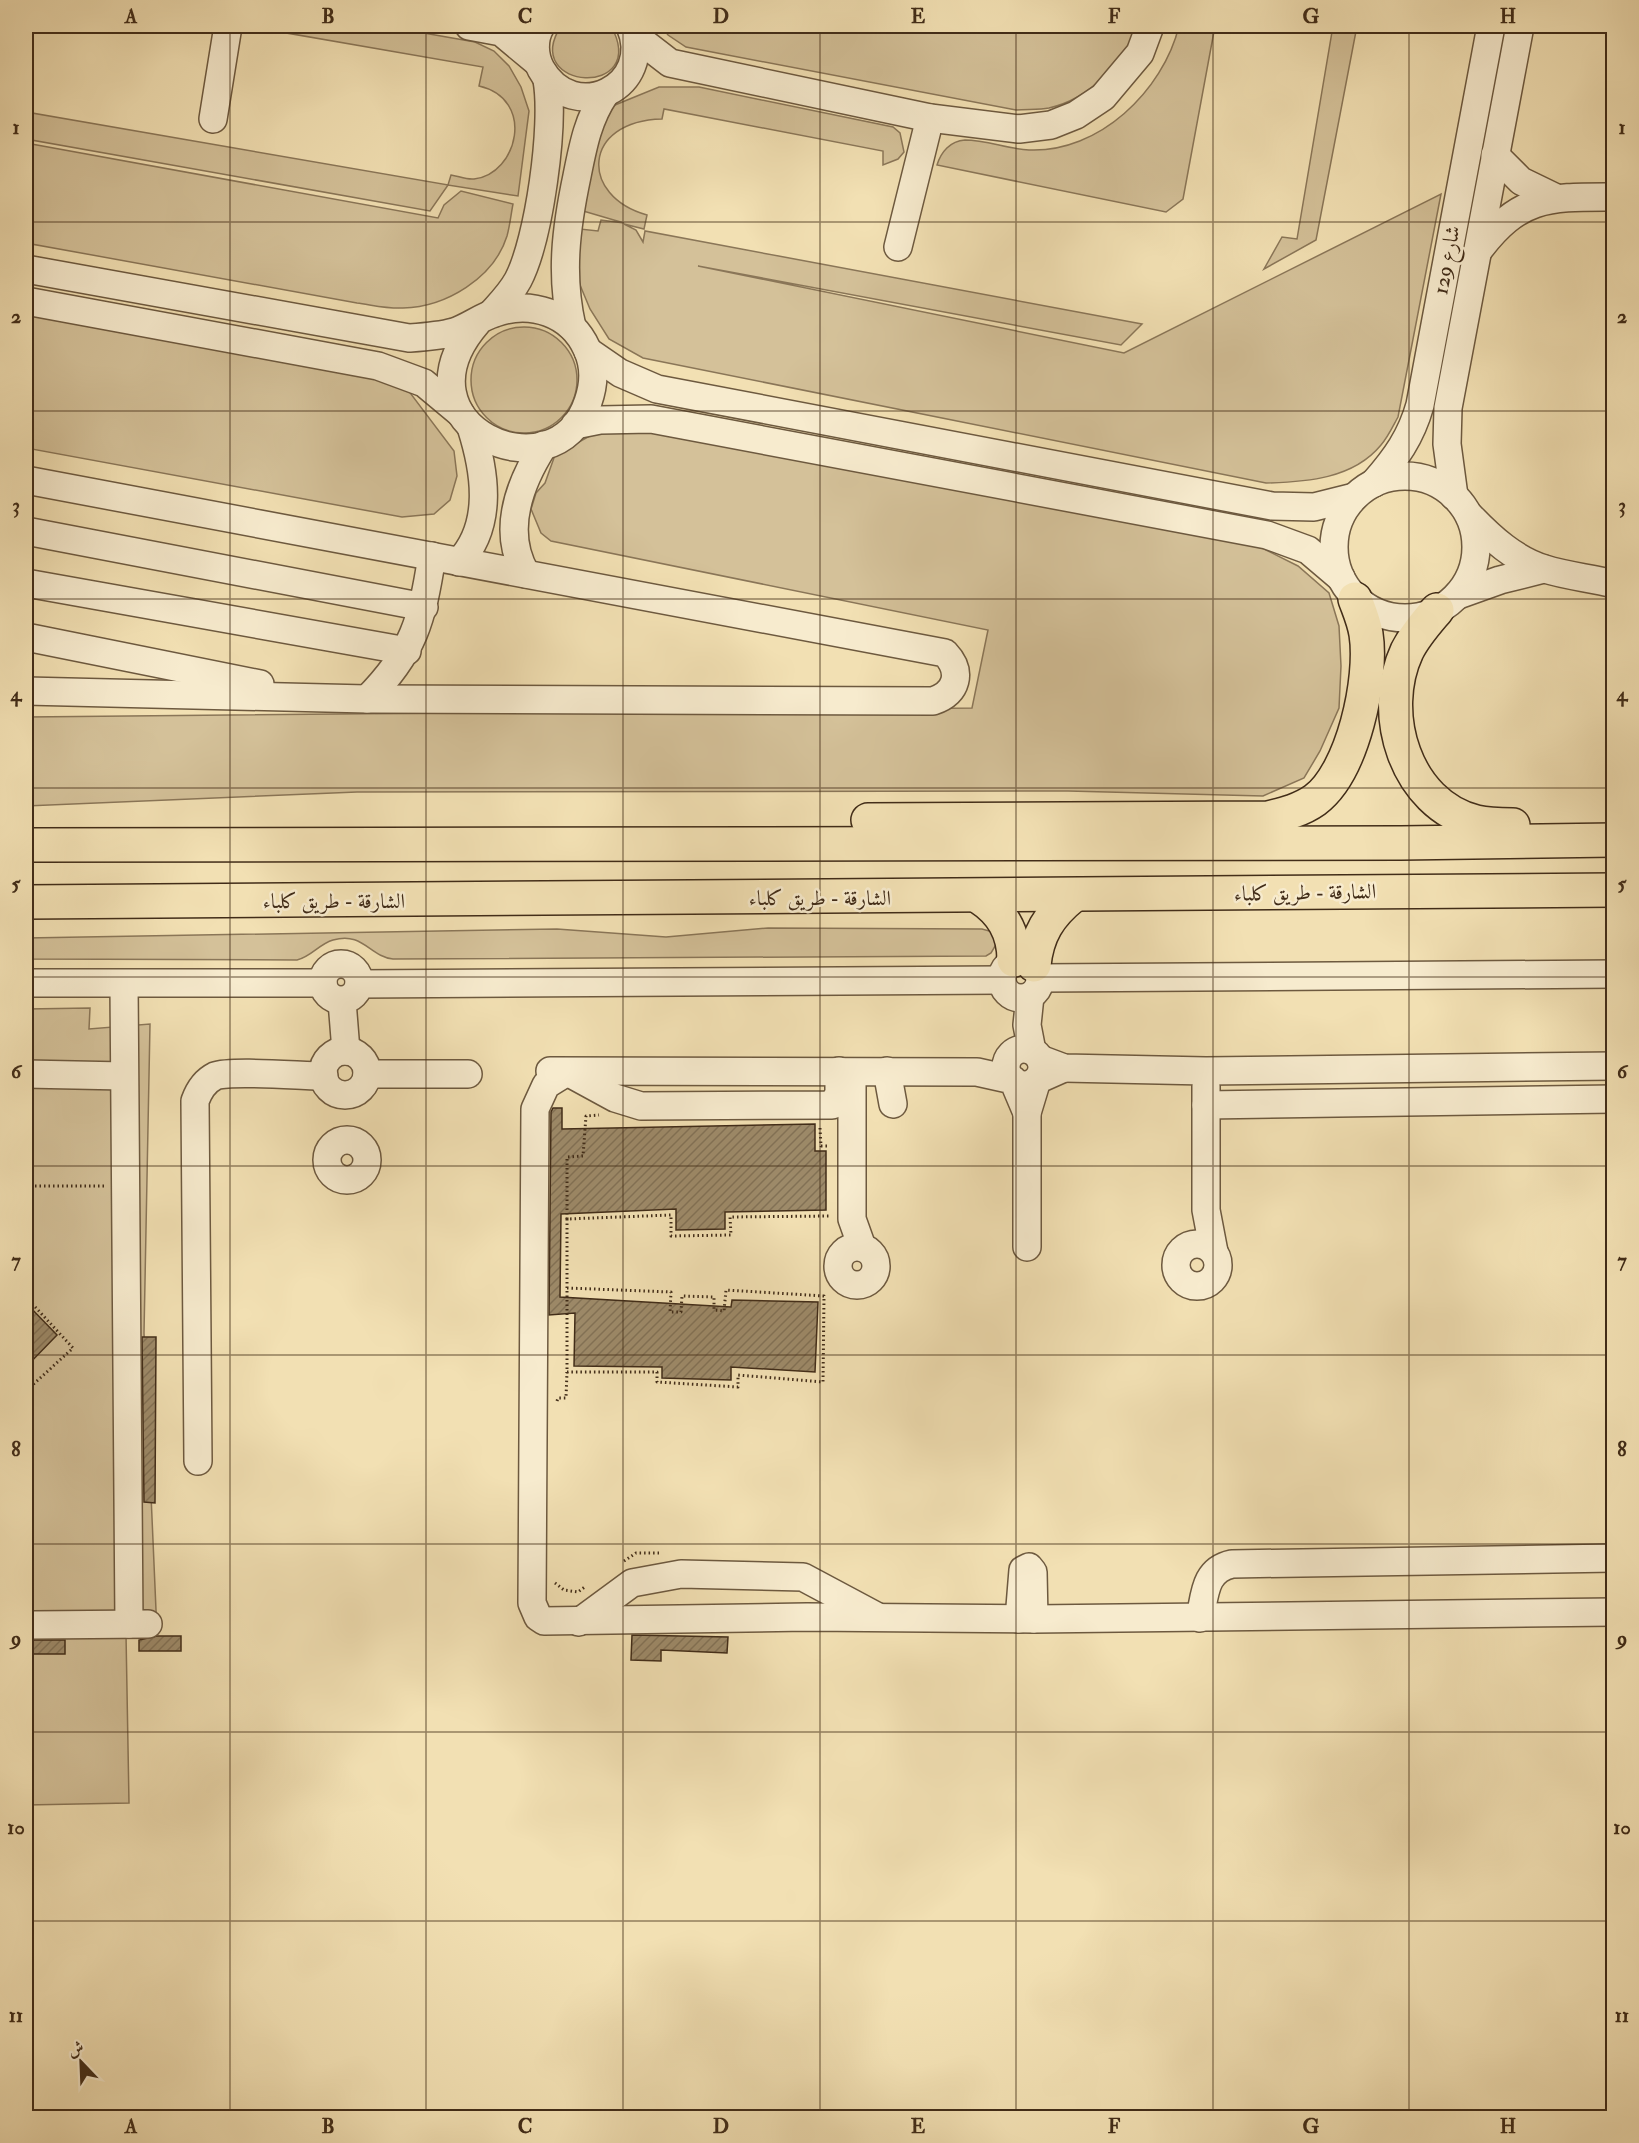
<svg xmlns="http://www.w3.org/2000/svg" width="1639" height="2143" viewBox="0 0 1639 2143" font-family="'IM FELL Double Pica',Amiri,serif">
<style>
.green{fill:#d4c199;stroke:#8a7658;stroke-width:1.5}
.building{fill:url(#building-hatch);stroke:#412c18;stroke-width:1.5}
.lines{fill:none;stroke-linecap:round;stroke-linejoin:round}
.minor-casing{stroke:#6d593f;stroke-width:30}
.highway-casing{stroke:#412c18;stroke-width:36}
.path{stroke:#412c18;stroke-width:3;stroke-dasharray:1.5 3;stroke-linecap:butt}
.minor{stroke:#f7ebce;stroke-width:27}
.highway{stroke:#f2e0b3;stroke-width:33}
.grid{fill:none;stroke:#412c18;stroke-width:1.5;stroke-opacity:0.55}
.labels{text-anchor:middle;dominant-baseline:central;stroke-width:5;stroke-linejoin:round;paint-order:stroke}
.street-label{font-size:21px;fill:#412c18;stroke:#f7ebce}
.neatline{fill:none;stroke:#412c18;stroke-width:2}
.grid-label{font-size:20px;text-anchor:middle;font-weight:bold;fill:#412c18}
</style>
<defs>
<pattern id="building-hatch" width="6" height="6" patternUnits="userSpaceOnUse" patternTransform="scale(1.5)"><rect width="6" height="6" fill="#9d8a69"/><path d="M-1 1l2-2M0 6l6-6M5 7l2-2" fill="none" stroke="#827155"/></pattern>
</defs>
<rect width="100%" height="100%" fill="#f2e0b3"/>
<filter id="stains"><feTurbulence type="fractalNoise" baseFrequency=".00333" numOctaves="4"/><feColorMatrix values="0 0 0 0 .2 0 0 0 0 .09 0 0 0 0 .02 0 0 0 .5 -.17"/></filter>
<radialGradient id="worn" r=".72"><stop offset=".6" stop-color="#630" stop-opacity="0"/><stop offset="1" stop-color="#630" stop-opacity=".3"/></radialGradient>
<g class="green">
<path d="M246,26H384L475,42L494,51L509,66L521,87L529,111L518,196L448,185L430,211L26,139V112L448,185L451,175C458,176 467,180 474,179C518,174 536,99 479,86L483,67Z"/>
<path d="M561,26H611C651,99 519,91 561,26Z"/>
<path d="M661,26H1139C1120,63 1093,98 1049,108C1039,110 1027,109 1016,110L686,47L668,35Z"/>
<path d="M1179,26H1215L1183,199L1166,212L937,165C941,152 950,141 965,140C986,140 1008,149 1029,150C1099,153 1163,91 1179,26Z"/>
<polygon points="1333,26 1357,26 1316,240 1264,269 1282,237 1297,239"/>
<path d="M659,87H699L893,127L900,133L904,152L898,159L883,165V151L664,109L662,119C582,121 579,196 647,215L644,229L624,224L636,230L643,242L645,231L1142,324L1121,345L698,266L1124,353L1441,194L1398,417C1393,426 1388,437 1381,445C1353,479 1306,482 1266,483L643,358L609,339L590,309L580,285L575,249L580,229L598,231L601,220L624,223L573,208L596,119L615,105Z"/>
<path d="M26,143L438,218L444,205L461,191L513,204C511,214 510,225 507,236C494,278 446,307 403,308C388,309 372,305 357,303L26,243Z"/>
<polygon points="26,312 364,372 408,390 454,451 457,476 450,500 434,514 402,517 26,448"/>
<circle cx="524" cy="380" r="53"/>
<polygon points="674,431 1262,548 1298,566 1329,593 1339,626 1341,666 1339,708 1320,751 1304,778 1263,796 1068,791 357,792 26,806 26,717 972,708 988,630 551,541 541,533 531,509 536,493 545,483 555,455 597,432"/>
<path d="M768,928L982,929L993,932L997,943L991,953L986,956L393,959C370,957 363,931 333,940C319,944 311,957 297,960L26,959V938L557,929L666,937Z"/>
<polygon points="90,1008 89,1029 150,1024 144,1333 157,1633 126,1634 129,1803 26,1805 26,1009"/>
</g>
<g class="building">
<polygon points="553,1108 562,1108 562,1129 815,1124 815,1151 826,1151 826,1210 725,1212 725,1229 676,1230 676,1209 561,1214 560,1297 731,1307 732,1300 818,1302 815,1372 731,1367 731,1380 662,1378 662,1367 574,1366 575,1313 549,1315 551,1112"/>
<polygon points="26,1303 57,1335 26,1367"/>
<polygon points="142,1337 156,1337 155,1503 144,1502"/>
<polygon points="632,1635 728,1637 727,1653 661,1650 661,1661 631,1660"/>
<polygon points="157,1636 181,1636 181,1651 139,1651 139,1640"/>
<rect x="26" y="1640" width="39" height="14"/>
</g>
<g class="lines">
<g class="minor-casing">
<g id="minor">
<polyline points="469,26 501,32 537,62"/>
<path d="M541,26C533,39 534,56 541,69C574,127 656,86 630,26"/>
<polyline points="635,36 670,63 930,118 1019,129 1051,125 1076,115 1103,97 1140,53 1150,26"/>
<polyline points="213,119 228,26"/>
<polyline points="1495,155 1521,181 1554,197"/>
<polyline points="898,247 930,118"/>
<path d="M1478,251C1520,195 1549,197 1614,197"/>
<path d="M26,269L409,338C424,337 440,336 454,332C469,327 481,317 495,313C531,300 571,313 587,349C595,366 594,385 588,402C556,500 388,426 477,323"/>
<polyline points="26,301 378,366 424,383 460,413"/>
<path d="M492,313C501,303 511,293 518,280C539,240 555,125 547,80"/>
<path d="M572,327C560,275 566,228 577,176C583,146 588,119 605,94"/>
<polyline points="588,351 620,373 657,389 1272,506 1314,507 1354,497"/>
<polyline points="575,425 600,420 651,419 1267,535 1308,550 1341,578"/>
<circle cx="1405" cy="547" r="71"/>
<path d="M26,480L945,653C963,672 957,693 933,701L367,699L26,691"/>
<path d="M1374,483C1396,458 1411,437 1420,405L1491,26"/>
<polyline points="1454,496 1447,444 1448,408 1520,26"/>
<path d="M1470,516C1491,538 1515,560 1545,569C1567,576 1591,578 1614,584"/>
<polyline points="26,531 424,607"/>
<path d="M459,562C494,525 485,471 471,427"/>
<path d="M526,574C501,531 519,484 544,445"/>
<polyline points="26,583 407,651"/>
<polyline points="1458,595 1500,580 1544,569"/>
<polyline points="26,637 260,684"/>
<path d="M367,699C414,652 422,620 432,556"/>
<circle cx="1021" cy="979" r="19"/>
<circle cx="341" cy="982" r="18"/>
<polyline points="1040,978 1614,974"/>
<polyline points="26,983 323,983"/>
<polyline points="124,984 129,1624"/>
<polyline points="359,984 1002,980"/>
<polyline points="1030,996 1027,1025 1032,1051"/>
<polyline points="342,1001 346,1051"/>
<circle cx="1024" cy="1067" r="18"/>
<circle cx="345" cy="1073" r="22"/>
<polyline points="1040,1059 1064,1068 1206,1071 1614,1066"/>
<polyline points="550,1071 977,1072 1013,1080 1027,1113"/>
<polyline points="887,1071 893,1104"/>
<polyline points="567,1072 546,1085 535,1109 532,1603 538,1617 544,1621 807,1617 1034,1619 1614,1612"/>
<polyline points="26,1074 124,1076"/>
<polyline points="367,1074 468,1074"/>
<polyline points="571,1074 615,1098 641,1106 832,1105 839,1094 839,1071"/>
<polyline points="852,1074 852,1219 862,1247"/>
<polyline points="1206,1086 1206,1210 1214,1252"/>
<polyline points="1206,1105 1614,1099"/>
<circle cx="347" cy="1160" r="20"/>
<circle cx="1197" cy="1265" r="21"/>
<polyline points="1027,1247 1027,1113 1037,1080 1064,1068"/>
<circle cx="857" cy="1266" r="19"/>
<path d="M198,1461L195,1101C199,1090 205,1081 215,1076C232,1070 302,1076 324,1076"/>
<path d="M1200,1618C1205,1595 1204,1570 1232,1564L1614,1558"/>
<polyline points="1019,1619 1023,1570 1029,1567 1033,1572 1034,1619"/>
<polyline points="579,1622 632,1583 681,1574 803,1577 876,1616"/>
<polyline points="33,1625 148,1624"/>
</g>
</g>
<g class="highway-casing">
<g id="highway">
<path d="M1437,610C1426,623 1415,635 1407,651C1378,713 1405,804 1476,822C1488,825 1500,825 1513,825"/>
<path d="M868,820L1268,818C1285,814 1301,810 1315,800C1353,772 1373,678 1366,634C1364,621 1359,610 1355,599"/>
<polyline points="26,845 1401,843 1614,840"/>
<path d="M979,897C1002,912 1014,932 1014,960"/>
<polyline points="26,902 1614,890"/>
<path d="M1034,965C1037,935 1049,915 1073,896"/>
</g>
</g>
<g class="path">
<polyline points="820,1128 821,1146 829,1146"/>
<polyline points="26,1186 105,1186"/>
<polyline points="567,1219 567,1157 583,1156 586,1116 599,1115"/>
<polyline points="567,1288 671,1292 670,1312 681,1312 682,1296 714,1297 714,1310 724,1311 726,1290 824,1296 823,1382 738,1375 738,1387 657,1382 657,1372 567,1372 567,1219 671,1215 671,1236 731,1235 730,1217 829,1216"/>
<polyline points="26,1297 73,1348 26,1391"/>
<polyline points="557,1401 558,1398 566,1398 567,1372"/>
<polyline points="624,1561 636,1553 659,1553"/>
<polyline points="555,1583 564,1590 578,1592 586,1586"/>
</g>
<use href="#minor" class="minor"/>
<use href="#highway" class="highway"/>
</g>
<path class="grid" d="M230,26V2118M426,26V2118M623,26V2118M820,26V2118M1016,26V2118M1213,26V2118M1409,26V2118M26,222H1614M26,411H1614M26,599H1614M26,788H1614M26,977H1614M26,1166H1614M26,1355H1614M26,1544H1614M26,1732H1614M26,1921H1614"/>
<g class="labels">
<g class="street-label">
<text transform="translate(1447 260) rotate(-79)">شارع 129</text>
<text transform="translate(1305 893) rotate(-1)">الشارقة - طريق كلباء</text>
<text x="820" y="898">الشارقة - طريق كلباء</text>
<text x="334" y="901">الشارقة - طريق كلباء</text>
</g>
</g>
<rect width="1639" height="2143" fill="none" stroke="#f2e0b3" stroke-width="66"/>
<g transform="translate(81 2062) rotate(337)" stroke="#f7ebce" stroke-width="4.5" paint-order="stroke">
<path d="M0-4.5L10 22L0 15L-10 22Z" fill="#412c18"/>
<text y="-9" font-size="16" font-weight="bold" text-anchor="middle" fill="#412c18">ش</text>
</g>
<rect x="33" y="33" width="1573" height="2077" class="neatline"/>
<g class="grid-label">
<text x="131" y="23">A</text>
<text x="328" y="23">B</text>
<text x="525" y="23">C</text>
<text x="721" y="23">D</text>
<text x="918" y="23">E</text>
<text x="1114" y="23">F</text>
<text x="1311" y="23">G</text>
<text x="1508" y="23">H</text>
<text x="16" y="134">1</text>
<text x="1622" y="134">1</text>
<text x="16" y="323">2</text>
<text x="1622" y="323">2</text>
<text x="16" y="512">3</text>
<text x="1622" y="512">3</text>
<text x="16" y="701">4</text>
<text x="1622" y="701">4</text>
<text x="16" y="890">5</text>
<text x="1622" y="890">5</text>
<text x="16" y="1078">6</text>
<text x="1622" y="1078">6</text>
<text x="16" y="1267">7</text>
<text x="1622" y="1267">7</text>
<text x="16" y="1456">8</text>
<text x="1622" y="1456">8</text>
<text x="16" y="1645">9</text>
<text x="1622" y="1645">9</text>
<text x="16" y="1834">10</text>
<text x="1622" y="1834">10</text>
<text x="16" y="2022">11</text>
<text x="1622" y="2022">11</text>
<text x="131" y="2133">A</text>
<text x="328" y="2133">B</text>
<text x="525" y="2133">C</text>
<text x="721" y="2133">D</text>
<text x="918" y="2133">E</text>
<text x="1114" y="2133">F</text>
<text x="1311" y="2133">G</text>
<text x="1508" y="2133">H</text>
</g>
<rect width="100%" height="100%" filter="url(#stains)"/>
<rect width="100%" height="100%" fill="url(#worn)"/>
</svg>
